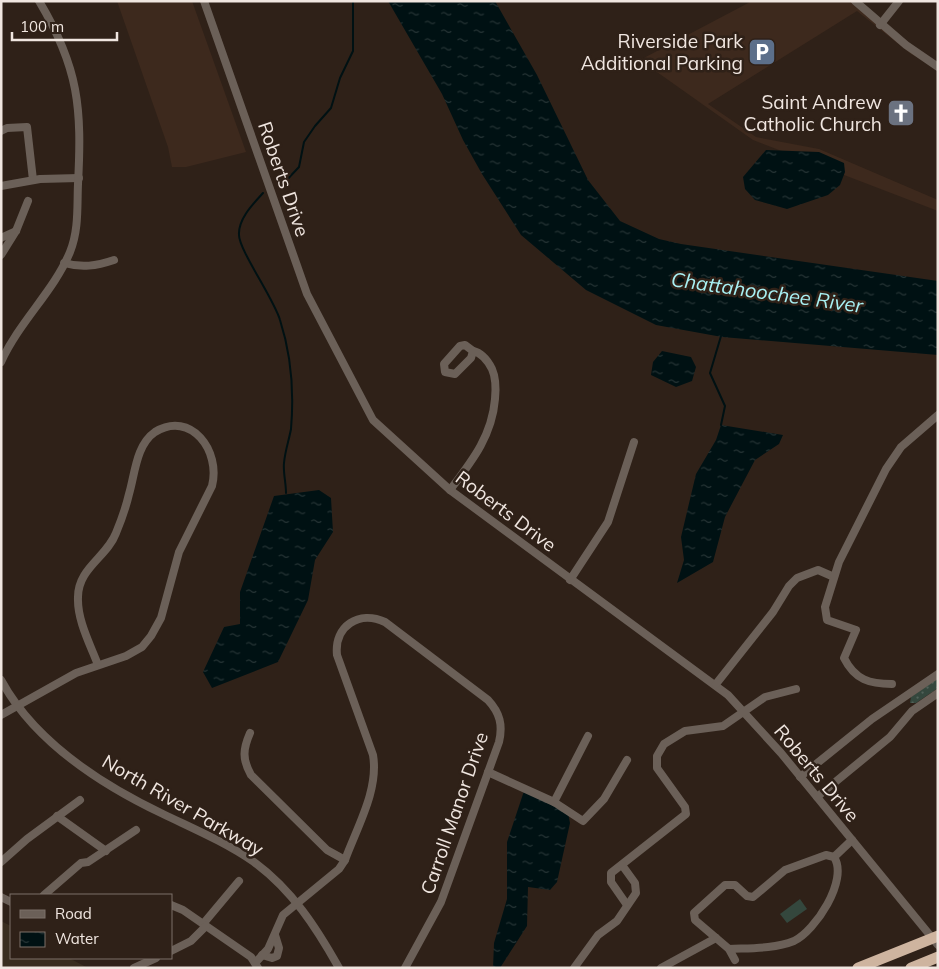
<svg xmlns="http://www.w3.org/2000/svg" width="939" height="969" viewBox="0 0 939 969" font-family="Mulish,sans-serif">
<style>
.built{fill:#3d291d}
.education{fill:#3a2d1f}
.grass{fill:url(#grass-dots)}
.green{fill:#34473d}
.water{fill:url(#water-ripples)}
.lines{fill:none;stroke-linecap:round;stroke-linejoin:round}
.stream{stroke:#001113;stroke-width:2}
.minor{stroke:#6b6058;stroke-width:8}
.highway{stroke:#ceb49f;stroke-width:11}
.labels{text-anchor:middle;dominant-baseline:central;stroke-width:5;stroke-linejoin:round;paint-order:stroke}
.poi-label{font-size:19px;fill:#f0e6e0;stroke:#2f2118;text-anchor:end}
.street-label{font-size:19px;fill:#f0e6e0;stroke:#2f2118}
.water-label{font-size:20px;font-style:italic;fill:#a8f0f3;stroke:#2f2118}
</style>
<defs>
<pattern id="grass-dots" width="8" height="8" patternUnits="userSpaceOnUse" patternTransform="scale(1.25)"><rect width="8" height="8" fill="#34473d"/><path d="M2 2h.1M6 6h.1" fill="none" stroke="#526259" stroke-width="1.8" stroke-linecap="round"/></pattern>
<pattern id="water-ripples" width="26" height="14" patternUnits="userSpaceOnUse" patternTransform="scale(1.25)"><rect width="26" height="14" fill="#001113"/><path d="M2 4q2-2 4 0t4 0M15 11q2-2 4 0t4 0" fill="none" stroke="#263435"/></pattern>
</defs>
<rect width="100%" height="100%" fill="#2f2118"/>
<g class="built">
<polygon points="117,1 192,1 246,152 186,167 172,167 168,147"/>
<polygon points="752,1 853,1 938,69 911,54 857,11 708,104 756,137 819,149 938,200 938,211 753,140 640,60"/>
</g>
<polygon class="education" points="1,921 11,926 11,958 69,958 88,968 1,968"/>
<polygon class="grass" points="938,678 938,688 916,703 910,703 911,697"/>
<polygon class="green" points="800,899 807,909 787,923 780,914"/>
<g class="water">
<polygon points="388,1 495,1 537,75 588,180 620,221 659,239 681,244 938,281 938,355 722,337 656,325 586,290 521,235 482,174 463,140 442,94"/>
<polygon points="766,150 819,152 844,163 845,172 840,185 828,195 787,209 755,200 745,189 743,177"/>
<polygon points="662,351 691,357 696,367 692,381 676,387 651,375 653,362"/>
<polygon points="721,425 783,435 779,444 755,460 725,517 713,562 677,583 684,560 681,537 696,474 716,440"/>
<polygon points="319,490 331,498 333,532 315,560 308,600 278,662 212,688 203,672 224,627 240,624 240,592 274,496"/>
<polygon points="524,791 568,813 570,823 557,882 550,890 528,887 527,926 500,968 493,968 494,943 507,899 507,842"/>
</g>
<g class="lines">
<g class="stream">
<polyline points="282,185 299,167 304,142 315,126 331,108 340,78 353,51 353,1"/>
<path d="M263,193C253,204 238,219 239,235C239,250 274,299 280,320C291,354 294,394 291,429C289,440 285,451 284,463C283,472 286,483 286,493"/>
<polyline points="721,425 725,406 710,373 721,336"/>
</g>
<g class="minor">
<polyline points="204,1 307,294 373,420 450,490 728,695 781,753 938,945"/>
<polyline points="855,1 906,45 938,67"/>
<polyline points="880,25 899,1"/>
<polyline points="1,131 7,128 27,127 33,180"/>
<polyline points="1,186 40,179 79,178"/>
<polyline points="1,238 16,231"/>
<polyline points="1,255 16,231 28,201"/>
<path d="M64,263C82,268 96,266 114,260"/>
<polygon points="465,345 473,351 471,358 455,374 445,372 444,364 460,346"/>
<path d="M1,362C19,322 54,291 70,252C79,230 77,206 78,184C82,108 79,68 39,1"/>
<path d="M450,490C472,461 492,436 495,399C496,389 496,378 492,369C488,361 482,353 473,351"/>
<polyline points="570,580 608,522 634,442"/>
<path d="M1,680C34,741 102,785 163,814C194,829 225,842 254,862C292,890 316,927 339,968"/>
<polyline points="716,684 773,612 789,586 797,578 818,570 834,577"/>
<path d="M892,684C870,684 855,680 844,658L856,630L827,620L825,607L839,562L886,469L901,447L938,415"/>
<path d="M1,715L76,673L126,656L142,647L151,636L161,618L179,552L212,486C221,451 191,410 155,432C136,445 135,474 129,494C126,507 121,521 116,533C107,557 78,568 78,597C77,620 90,644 98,665"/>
<path d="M250,733C243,749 242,759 251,775L327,850L345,860"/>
<polyline points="488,772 554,802 588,736"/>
<polyline points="800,777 872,719 938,674"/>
<polyline points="817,797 890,737 912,711 938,693"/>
<polyline points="554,802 583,821 604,799 627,760"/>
<polyline points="57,816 106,851"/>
<polyline points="834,857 852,840"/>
<polyline points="1,862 27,839 80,800"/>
<polyline points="44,895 81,863 88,862 136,830"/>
<polyline points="1,897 11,902"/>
<polyline points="171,905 183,910 251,957 258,968"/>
<polyline points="627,905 611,882 611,873 686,814 685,807 657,768 657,756 664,744 685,731 723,726 765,697 796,689"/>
<polyline points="203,924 239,881"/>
<path d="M729,949C750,948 774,949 794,941C815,931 849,880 834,857L826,855L785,870L753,897L747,896L735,885H725L694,913L695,920L729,949L735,960"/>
<polyline points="171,951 191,941 206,926"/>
<polyline points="262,955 272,958 277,956 279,948 275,935"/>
<path d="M255,963L268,949L283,915L339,869L345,860C357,827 379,790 373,755L337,655C334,626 359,610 385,622L488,700C500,713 503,725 499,742L441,902L405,968"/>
<polyline points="134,968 156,958"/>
<polyline points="574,968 598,935 617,921 636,893 635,883 622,865"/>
<polyline points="661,968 716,938"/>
</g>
<g class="highway">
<polyline points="858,968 938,936"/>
<polyline points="911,968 938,957"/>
</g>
</g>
<defs>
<g id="parking-square" transform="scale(1.4375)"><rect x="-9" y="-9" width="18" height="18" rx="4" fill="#5c6f8a" stroke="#2f2118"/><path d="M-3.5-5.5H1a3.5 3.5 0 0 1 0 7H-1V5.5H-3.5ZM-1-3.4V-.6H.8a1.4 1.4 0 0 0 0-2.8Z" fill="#fff"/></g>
<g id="church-square" transform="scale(1.4375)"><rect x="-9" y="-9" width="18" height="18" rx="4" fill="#6b7280" stroke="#2f2118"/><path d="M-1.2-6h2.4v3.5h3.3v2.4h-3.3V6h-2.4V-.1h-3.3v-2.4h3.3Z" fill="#fff"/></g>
</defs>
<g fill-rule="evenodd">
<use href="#parking-square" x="762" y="52"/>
<use href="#church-square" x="901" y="113"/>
</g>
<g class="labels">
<g class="poi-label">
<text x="743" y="41">Riverside Park<tspan x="743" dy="22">Additional Parking</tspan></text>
<text x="882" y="102">Saint Andrew<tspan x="882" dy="22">Catholic Church</tspan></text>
</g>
<g class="street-label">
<text transform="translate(284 179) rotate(71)">Roberts Drive</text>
<text transform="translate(506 511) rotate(37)">Roberts Drive</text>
<text transform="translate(817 773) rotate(50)">Roberts Drive</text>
<text transform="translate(183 805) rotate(30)">North River Parkway</text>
<text transform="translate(454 813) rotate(-71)">Carroll Manor Drive</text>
</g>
<g class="water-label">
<text transform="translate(767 292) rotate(8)">Chattahoochee River</text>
</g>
</g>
<rect width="939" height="969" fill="none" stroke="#f0e6e0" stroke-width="5"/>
<rect x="10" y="894" width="162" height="65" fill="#2f2118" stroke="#7c7068"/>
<rect x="20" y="910" width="25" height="8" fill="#6b6058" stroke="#7c7068"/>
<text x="55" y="919" font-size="15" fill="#f0e6e0">Road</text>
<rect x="20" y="932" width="25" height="15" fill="url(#water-ripples)" stroke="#7c7068"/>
<text x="55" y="944" font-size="15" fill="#f0e6e0">Water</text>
<path d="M12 32v8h105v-8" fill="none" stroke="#f0e6e0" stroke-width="2.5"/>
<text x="20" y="32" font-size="15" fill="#f0e6e0" stroke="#2f2118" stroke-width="4" paint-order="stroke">100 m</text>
</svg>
